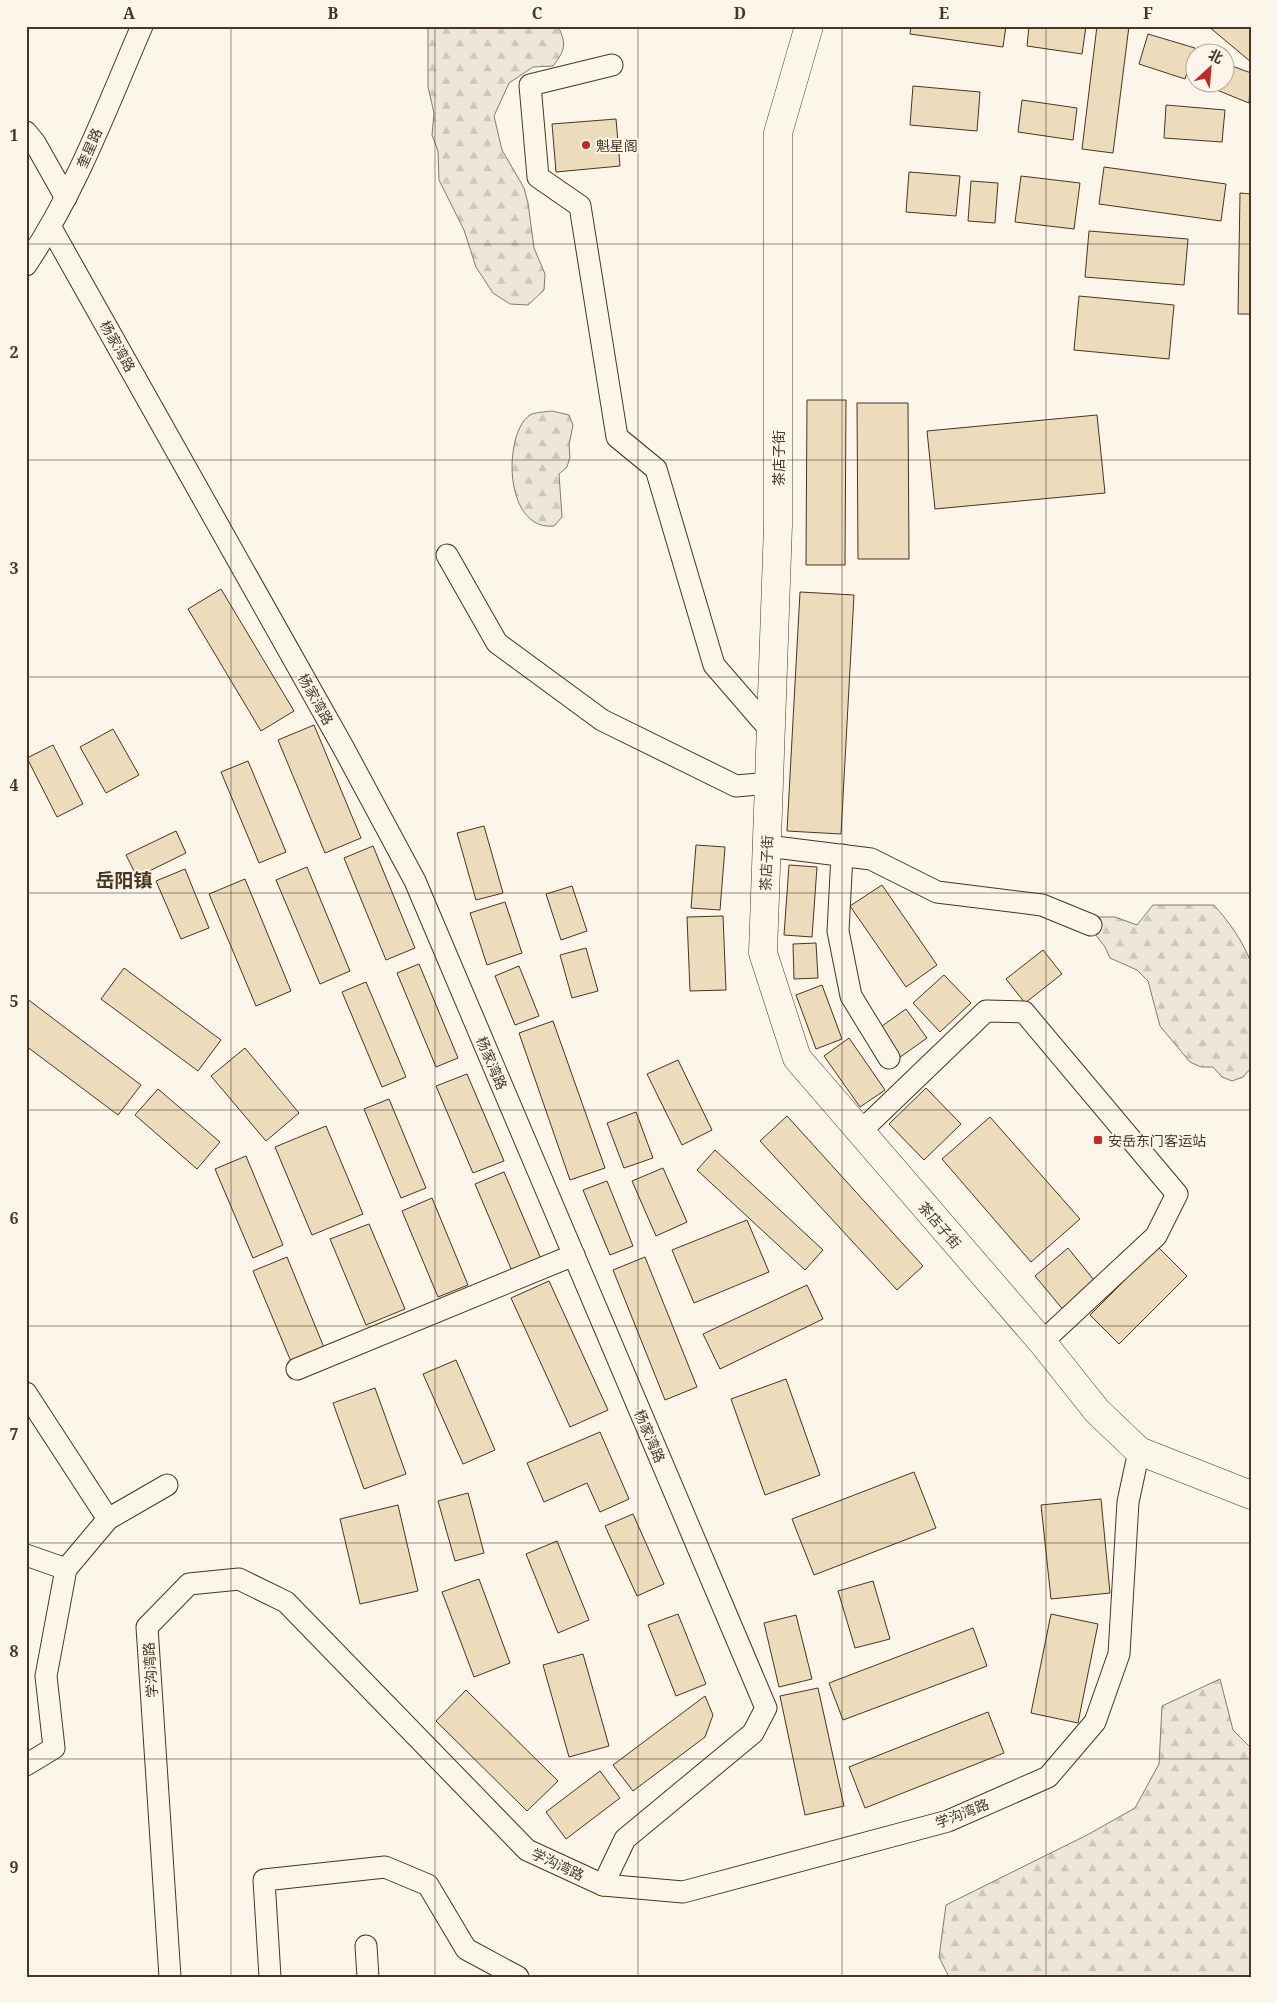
<svg xmlns="http://www.w3.org/2000/svg" width="1277" height="2003" viewBox="0 0 1277 2003" font-family="'Noto Serif','Noto Sans SC',serif">
<style>
.forest{fill:url(#forest-firs);stroke:#887966}
.building{fill:#ecdcbc;stroke:#4a3520}
.lines{fill:none;stroke-linecap:round;stroke-linejoin:round}
.minor-casing{stroke:#4a3520;stroke-width:23}
.major-casing{stroke:#4a3520;stroke-width:29}
.minor{stroke:#fbf6e9;stroke-width:21}
.major{stroke:#fbf6e9;stroke-width:28}
.grid{fill:none;stroke:#4a3520;stroke-width:1;stroke-opacity:0.55}
.poi-dot{fill:#c62828;stroke:#fbf6e9;stroke-width:2}
.labels{text-anchor:middle;dominant-baseline:central;stroke-width:4;stroke-linejoin:round;paint-order:stroke}
.poi-label{font-size:14px;fill:#4a3520;stroke:#fbf6e9;text-anchor:start}
.street-label{font-size:14px;fill:#4a3520;stroke:#fbf6e9}
.district-label{font-size:19px;font-weight:bold;fill:#4a3520;stroke:#fbf6e9}
.neatline{fill:none;stroke:#4a3520;stroke-width:2}
.grid-label{font-size:16px;text-anchor:middle;font-weight:bold;fill:#4a3520}
</style>
<defs>
<pattern id="forest-firs" width="22" height="20" patternUnits="userSpaceOnUse" patternTransform="scale(1.25)"><rect width="22" height="20" fill="#ede6d9"/><path d="M5 1l3.5 6h-7zM16 11l3.5 6h-7z" fill="#cdc6ba"/></pattern>
</defs>
<rect width="100%" height="100%" fill="#fbf6e9"/>
<g class="forest">
<path d="M428,26H558C567,45 565,50 553,66L533,67L509,83L494,116L502,150L524,188L528,203L534,248L545,274L544,290L528,305L510,304L493,293L476,267L464,230L439,180L438,151L432,135L434,113L428,87Z"/>
<path d="M552,411L569,415L573,425L569,445L570,457L567,467L559,474L562,517L554,526C503,531 503,433 530,415C535,412 546,412 552,411Z"/>
<path d="M1153,905H1214C1229,922 1243,941 1251,963V1068L1243,1077L1232,1081L1222,1077L1213,1067H1201L1190,1062L1160,1026L1148,981L1137,970L1110,958L1105,947L1089,926L1099,917H1115L1137,925Z"/>
<polygon points="1220,1679 1233,1730 1251,1748 1251,1977 949,1977 939,1957 946,1905 1089,1834 1135,1808 1159,1764 1162,1706"/>
</g>
<g class="building">
<polygon points="911,26 1006,26 1003,47 910,34"/>
<polygon points="1029,26 1086,26 1082,54 1027,46"/>
<polygon points="1097,26 1129,26 1113,153 1082,149"/>
<polygon points="1208,26 1251,26 1251,62"/>
<polygon points="1148,34 1195,48 1185,79 1139,64"/>
<polygon points="1224,63 1251,73 1249,103 1202,84 1224,82"/>
<polygon points="913,86 980,92 977,131 910,125"/>
<polygon points="1022,100 1077,108 1073,140 1018,132"/>
<polygon points="1166,105 1225,110 1222,142 1164,138"/>
<polygon points="616,119 620,166 556,172 552,124"/>
<polygon points="1104,167 1226,184 1221,221 1099,204"/>
<polygon points="909,172 960,176 956,216 906,212"/>
<polygon points="1021,176 1080,183 1074,229 1015,222"/>
<polygon points="971,181 998,183 995,223 968,221"/>
<polygon points="1240,193 1251,194 1251,314 1238,314"/>
<polygon points="1089,231 1188,239 1184,285 1085,277"/>
<polygon points="1079,296 1174,305 1169,359 1074,350"/>
<polygon points="807,400 846,400 845,565 806,565"/>
<polygon points="857,403 908,403 909,559 858,559"/>
<polygon points="1097,415 1105,493 935,509 927,431"/>
<polygon points="221,589 294,711 261,731 188,609"/>
<polygon points="800,592 854,595 841,834 787,831"/>
<polygon points="314,725 361,838 325,853 278,740"/>
<polygon points="113,729 139,775 106,793 80,747"/>
<polygon points="53,745 83,804 57,817 27,758"/>
<polygon points="248,761 286,852 259,863 221,772"/>
<polygon points="484,826 503,893 476,900 457,833"/>
<polygon points="176,831 186,853 137,877 126,855"/>
<polygon points="696,845 725,847 720,910 691,908"/>
<polygon points="373,846 415,948 386,960 344,858"/>
<polygon points="789,865 817,867 812,937 784,935"/>
<polygon points="307,867 350,971 320,984 276,880"/>
<polygon points="185,869 209,928 181,939 156,881"/>
<polygon points="245,879 291,991 256,1006 209,894"/>
<polygon points="882,885 937,965 906,987 850,906"/>
<polygon points="572,886 587,931 561,940 546,894"/>
<polygon points="505,902 522,953 487,965 470,913"/>
<polygon points="723,916 726,990 690,991 687,917"/>
<polygon points="816,943 818,978 794,979 793,944"/>
<polygon points="586,948 598,991 572,998 560,955"/>
<polygon points="1043,950 1062,974 1025,1003 1006,979"/>
<polygon points="419,964 458,1058 436,1067 397,973"/>
<polygon points="519,966 539,1016 515,1025 495,976"/>
<polygon points="124,968 221,1040 198,1071 101,999"/>
<polygon points="944,975 971,1003 940,1032 913,1003"/>
<polygon points="366,982 406,1077 382,1087 342,992"/>
<polygon points="822,985 842,1039 816,1049 796,995"/>
<polygon points="26,998 141,1085 118,1115 26,1046"/>
<polygon points="906,1009 927,1038 896,1060 875,1031"/>
<polygon points="553,1021 605,1168 570,1180 519,1033"/>
<polygon points="849,1038 885,1090 860,1107 824,1056"/>
<polygon points="245,1048 299,1113 266,1141 211,1076"/>
<polygon points="678,1060 712,1130 682,1145 647,1074"/>
<polygon points="467,1074 504,1161 473,1173 436,1086"/>
<polygon points="926,1088 961,1124 924,1160 889,1124"/>
<polygon points="158,1089 220,1142 197,1169 135,1115"/>
<polygon points="389,1099 426,1188 401,1198 364,1109"/>
<polygon points="636,1112 653,1158 624,1168 607,1123"/>
<polygon points="787,1116 923,1266 897,1290 760,1141"/>
<polygon points="990,1117 1080,1219 1031,1262 942,1159"/>
<polygon points="326,1126 363,1214 312,1235 275,1147"/>
<polygon points="715,1150 823,1250 805,1270 697,1170"/>
<polygon points="246,1156 283,1245 253,1258 215,1169"/>
<polygon points="663,1168 687,1222 656,1236 632,1181"/>
<polygon points="504,1172 541,1259 512,1271 475,1184"/>
<polygon points="607,1181 633,1246 610,1255 583,1190"/>
<polygon points="432,1198 468,1285 438,1297 402,1211"/>
<polygon points="747,1220 769,1272 694,1303 672,1250"/>
<polygon points="369,1224 405,1309 366,1325 330,1239"/>
<polygon points="1158,1247 1187,1276 1119,1344 1090,1315"/>
<polygon points="1068,1248 1098,1285 1065,1312 1035,1276"/>
<polygon points="287,1257 325,1350 292,1364 253,1271"/>
<polygon points="645,1257 697,1387 665,1400 613,1270"/>
<polygon points="549,1281 608,1410 570,1427 511,1298"/>
<polygon points="807,1285 823,1319 720,1369 703,1334"/>
<polygon points="456,1360 495,1450 463,1464 423,1374"/>
<polygon points="786,1379 820,1475 765,1495 731,1399"/>
<polygon points="375,1388 406,1474 364,1489 333,1403"/>
<polygon points="600,1432 629,1499 600,1512 587,1483 544,1502 527,1463"/>
<polygon points="914,1472 936,1528 814,1575 792,1519"/>
<polygon points="468,1493 484,1553 455,1561 438,1501"/>
<polygon points="1101,1499 1110,1593 1051,1599 1041,1505"/>
<polygon points="398,1505 418,1591 360,1604 340,1519"/>
<polygon points="633,1514 664,1584 637,1596 605,1526"/>
<polygon points="557,1541 589,1620 558,1633 526,1554"/>
<polygon points="479,1579 510,1663 474,1677 442,1592"/>
<polygon points="873,1581 890,1639 855,1648 838,1591"/>
<polygon points="678,1614 706,1684 676,1696 648,1625"/>
<polygon points="1051,1614 1098,1624 1078,1723 1031,1713"/>
<polygon points="796,1615 812,1679 779,1687 764,1623"/>
<polygon points="973,1628 987,1666 843,1720 829,1683"/>
<polygon points="583,1654 609,1746 569,1757 543,1665"/>
<polygon points="818,1688 844,1806 805,1815 780,1696"/>
<polygon points="466,1690 558,1781 527,1811 436,1721"/>
<polygon points="705,1696 713,1715 705,1737 633,1791 613,1765"/>
<polygon points="988,1712 1004,1753 865,1808 849,1767"/>
<polygon points="600,1771 620,1798 566,1839 546,1812"/>
</g>
<g class="lines">
<g class="minor-casing">
<g id="minor">
<polyline points="612,65 530,85 538,177 580,206 617,437 656,469 714,665 771,731"/>
<polyline points="26,132 35,143 66,198"/>
<polyline points="51,228 343,747 415,881 766,1708 753,1733 625,1839 603,1885"/>
<path d="M26,265C76,191 107,107 142,26"/>
<polyline points="447,555 497,643 602,720 736,786 769,783"/>
<polyline points="767,846 871,859 937,892 1042,905 1091,925"/>
<polyline points="842,855 838,931 851,996 889,1058"/>
<polyline points="860,1132 986,1011 1024,1012 1177,1194 1156,1236 1042,1342"/>
<polyline points="297,1369 574,1255"/>
<polyline points="26,1393 108,1519"/>
<polyline points="26,1555 66,1569"/>
<polyline points="26,1765 54,1748 46,1676 66,1569 108,1519 167,1485"/>
<polyline points="366,1946 368,1977"/>
<polyline points="170,1977 147,1627 189,1584 239,1579 286,1602 527,1850 603,1885 683,1892 948,1821 1048,1777 1095,1722 1119,1654 1128,1502 1139,1451"/>
<polyline points="270,1977 264,1880 385,1867 428,1885 466,1949 518,1977"/>
</g>
</g>
<g class="major-casing">
<polyline id="major" points="809,26 778,133 778,525 763,953 797,1058 1042,1342 1097,1411 1139,1451 1251,1495"/>
</g>
<use href="#minor" class="minor"/>
<use href="#major" class="major"/>
</g>
<path class="grid" d="M231,26V1977M435,26V1977M638,26V1977M842,26V1977M1046,26V1977M26,244H1251M26,460H1251M26,677H1251M26,893H1251M26,1110H1251M26,1326H1251M26,1543H1251M26,1759H1251"/>
<g class="poi-dot">
<circle cx="586" cy="145" r="5"/>
<rect x="1093" y="1135" width="10" height="10" rx="2.5"/>
</g>
<g class="labels">
<g class="poi-label">
<text x="596" y="145">魁星阁</text>
<text x="1108" y="1140">安岳东门客运站</text>
</g>
<g class="street-label">
<text transform="translate(89 148) rotate(-66)">奎星路</text>
<text transform="translate(118 346) rotate(61)">杨家湾路</text>
<text transform="translate(778 458) rotate(-90)">茶店子街</text>
<text transform="translate(316 699) rotate(61)">杨家湾路</text>
<text transform="translate(766 863) rotate(-88)">茶店子街</text>
<text transform="translate(492 1063) rotate(67)">杨家湾路</text>
<text transform="translate(940 1225) rotate(49)">茶店子街</text>
<text transform="translate(650 1436) rotate(67)">杨家湾路</text>
<text transform="translate(150 1670) rotate(-94)">学沟湾路</text>
<text transform="translate(962 1813) rotate(-21)">学沟湾路</text>
<text transform="translate(558 1864) rotate(25)">学沟湾路</text>
</g>
<g class="district-label">
<text x="124" y="880">岳阳镇</text>
</g>
</g>
<rect width="1277" height="2003" fill="none" stroke="#fbf6e9" stroke-width="55"/>
<g transform="translate(1210 68) rotate(26)"><circle r="24" fill="#fbf6e9" stroke="#b4a999"/>
<path d="M0-4L9 19L0 12L-9 19Z" fill="#c62828"/>
<text y="-8" font-size="14" font-weight="bold" text-anchor="middle" fill="#4a3520">北</text>
</g>
<rect x="28" y="28" width="1222" height="1948" class="neatline"/>
<g class="grid-label">
<text x="129" y="19">A</text>
<text x="333" y="19">B</text>
<text x="537" y="19">C</text>
<text x="740" y="19">D</text>
<text x="944" y="19">E</text>
<text x="1148" y="19">F</text>
<text x="14" y="141">1</text>
<text x="14" y="358">2</text>
<text x="14" y="574">3</text>
<text x="14" y="791">4</text>
<text x="14" y="1007">5</text>
<text x="14" y="1224">6</text>
<text x="14" y="1440">7</text>
<text x="14" y="1657">8</text>
<text x="14" y="1873">9</text>
</g>
</svg>
